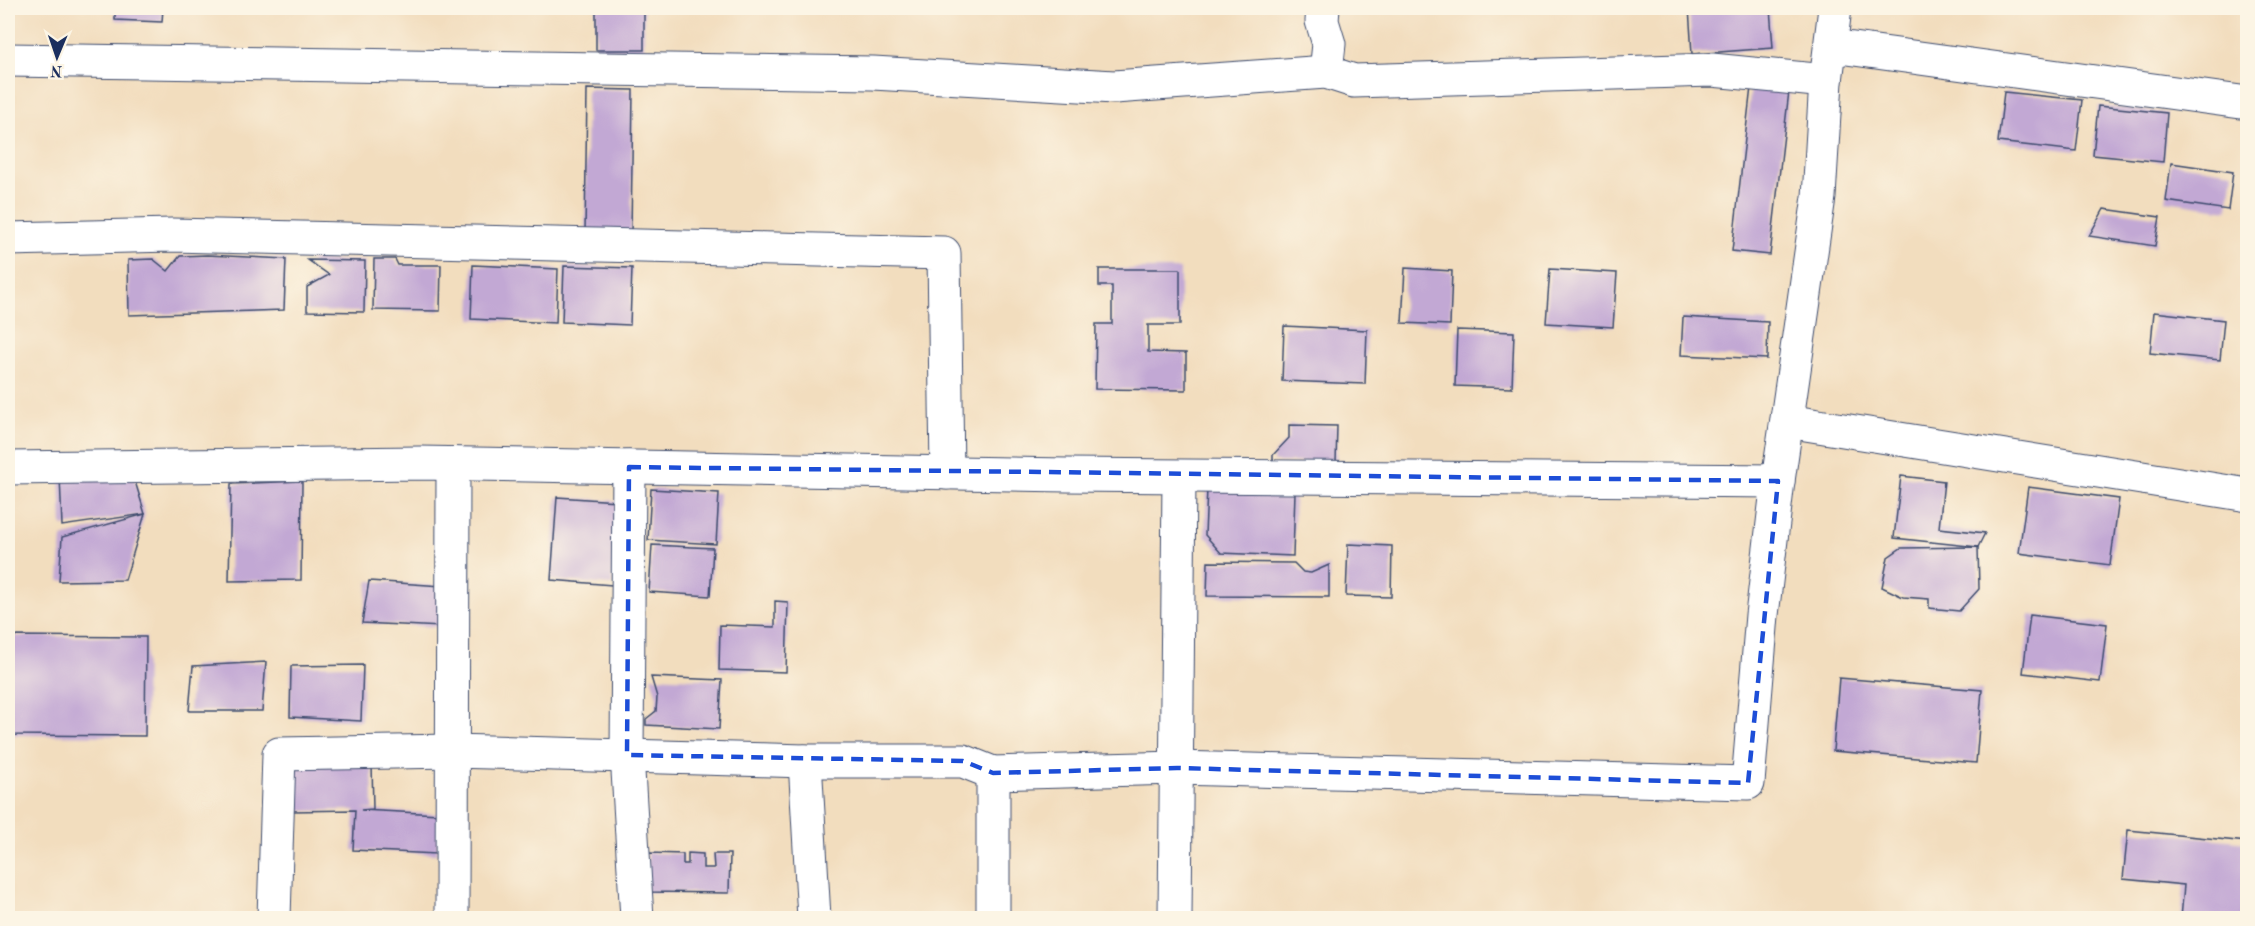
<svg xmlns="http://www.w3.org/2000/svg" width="2255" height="926" viewBox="0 0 2255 926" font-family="'Old Standard TT',serif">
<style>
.building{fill:#c2a8d4}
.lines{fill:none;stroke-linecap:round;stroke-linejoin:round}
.minor-casing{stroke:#3b496c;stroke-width:35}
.minor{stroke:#fff;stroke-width:33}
.marked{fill:none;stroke:#1d4ed8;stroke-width:4.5;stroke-dasharray:12 8;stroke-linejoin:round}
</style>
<rect width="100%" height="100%" fill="#fcf5e5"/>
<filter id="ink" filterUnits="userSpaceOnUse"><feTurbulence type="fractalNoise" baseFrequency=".0167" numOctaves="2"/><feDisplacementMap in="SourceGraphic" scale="12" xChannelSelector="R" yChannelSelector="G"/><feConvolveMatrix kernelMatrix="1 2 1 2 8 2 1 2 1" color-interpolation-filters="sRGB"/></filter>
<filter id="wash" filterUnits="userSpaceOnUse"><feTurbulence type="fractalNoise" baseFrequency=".008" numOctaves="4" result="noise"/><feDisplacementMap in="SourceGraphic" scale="24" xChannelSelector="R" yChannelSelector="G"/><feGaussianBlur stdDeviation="1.35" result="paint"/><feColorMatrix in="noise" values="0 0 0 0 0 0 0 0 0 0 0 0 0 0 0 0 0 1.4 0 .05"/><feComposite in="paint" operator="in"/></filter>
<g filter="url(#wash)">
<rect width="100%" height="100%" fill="#f2ddbe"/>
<g id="blocks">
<g class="building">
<polygon points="115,8 163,8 162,22 115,20"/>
<rect x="596" y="8" width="48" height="42"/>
<polygon points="1689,8 1770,8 1773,48 1692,54"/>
<polygon points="1751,87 1789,91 1770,255 1732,251"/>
<polygon points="587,89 633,90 631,234 585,234"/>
<polygon points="2004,92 2082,100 2076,151 1998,142"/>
<polygon points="2098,106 2167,113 2163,162 2093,155"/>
<polygon points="2171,163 2233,172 2228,210 2166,201"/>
<polygon points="2104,209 2160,217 2155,246 2089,236"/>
<polygon points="207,255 286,259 284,310 129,315 128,260 153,259 168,271 180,256"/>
<polygon points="374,259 395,259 398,265 441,265 440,311 373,310"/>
<polygon points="308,260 365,261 364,312 307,311 307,287 329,275"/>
<polygon points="473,265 558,269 556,323 471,319"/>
<polygon points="564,266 632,268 630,325 562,322"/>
<polygon points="1405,268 1452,271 1450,325 1402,323"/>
<polygon points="1099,269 1180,269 1180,325 1148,325 1148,352 1186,353 1186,390 1095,389 1096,324 1112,324 1112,286 1099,286"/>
<polygon points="1550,269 1617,273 1613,327 1546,323"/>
<polygon points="2154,312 2224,320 2220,360 2150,353"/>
<polygon points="1683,317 1768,322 1767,359 1681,355"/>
<polygon points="1284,326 1367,330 1365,384 1282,381"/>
<polygon points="1457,330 1514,332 1512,388 1455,386"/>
<polygon points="1289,425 1337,426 1336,463 1273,462 1273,455 1289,438"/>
<polygon points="60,476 134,478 145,514 62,526"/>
<polygon points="1901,476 1944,481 1939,528 1985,533 1978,547 1894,538"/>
<polygon points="302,481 301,580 229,581 231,484"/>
<polygon points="2028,487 2119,499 2110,565 2019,553"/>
<polygon points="651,489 719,493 716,544 648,540"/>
<polygon points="1207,489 1295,492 1293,556 1221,553 1205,535"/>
<polygon points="557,497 617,501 612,585 551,580"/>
<polygon points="145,514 125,580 59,581 62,537"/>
<polygon points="1348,544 1392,546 1391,597 1346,596"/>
<polygon points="652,545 713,548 710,596 649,592"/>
<polygon points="1978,547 1979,589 1959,611 1929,608 1929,599 1903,597 1882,587 1888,557 1901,548"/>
<polygon points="1208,562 1294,563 1303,572 1311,573 1329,565 1329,597 1207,596"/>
<polygon points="369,581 442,586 442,627 362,623"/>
<polygon points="775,601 788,602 786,672 719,670 720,625 775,627"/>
<polygon points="2030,615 2107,624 2100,682 2023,673"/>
<polygon points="8,636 146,637 145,736 8,735"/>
<polygon points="266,662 262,711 189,711 193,666"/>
<polygon points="363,665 361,721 290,717 291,666"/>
<polygon points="651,677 722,680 719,729 646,725 646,719 656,711 657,697"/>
<polygon points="1839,678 1982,690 1976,763 1833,751"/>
<polygon points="372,764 373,809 361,810 439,814 437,854 353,850 355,810 293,811 292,766"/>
<polygon points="2128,830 2247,842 2247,918 2181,918 2184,885 2123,879"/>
<polygon points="648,853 683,854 683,864 688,864 688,853 703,854 703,868 714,868 713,854 730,854 729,893 647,892"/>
</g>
</g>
</g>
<g filter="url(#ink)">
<use href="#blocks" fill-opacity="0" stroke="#3b496c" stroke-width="1.5"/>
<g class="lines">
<g class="minor-casing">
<g id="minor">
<polyline points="1323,8 1322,21 1329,44 1326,72"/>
<polyline points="1832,46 2248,103"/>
<polyline points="8,60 873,73 1114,87 1326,72 1354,81 1712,70 1826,81"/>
<polyline points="8,239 172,235 944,253 947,473"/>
<polyline points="1787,421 2248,495"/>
<polyline points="629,467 627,755 637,918"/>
<polyline points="8,468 420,463 1067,475 1778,481 1819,197 1826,81 1835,8"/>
<polyline points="805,761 814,918"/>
<polyline points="274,918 279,754 452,751 805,761 963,761 993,773 1177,768 1748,783 1762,615 1778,481"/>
<polyline points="452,918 453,464"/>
<polyline points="993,918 993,773"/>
<polyline points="1175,918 1179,477"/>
</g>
</g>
<use href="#minor" class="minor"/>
</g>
</g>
<path class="marked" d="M629,467L1778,481L1748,783L1177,768L993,773L963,761L627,755Z"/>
<rect width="2255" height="926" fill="none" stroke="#fcf5e5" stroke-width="30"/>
<g transform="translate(57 57) rotate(182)" stroke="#fcf5e5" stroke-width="4.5" paint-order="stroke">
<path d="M0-4.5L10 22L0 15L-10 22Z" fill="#1b2f5e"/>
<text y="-9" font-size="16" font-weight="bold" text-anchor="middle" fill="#1b2f5e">N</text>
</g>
</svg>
